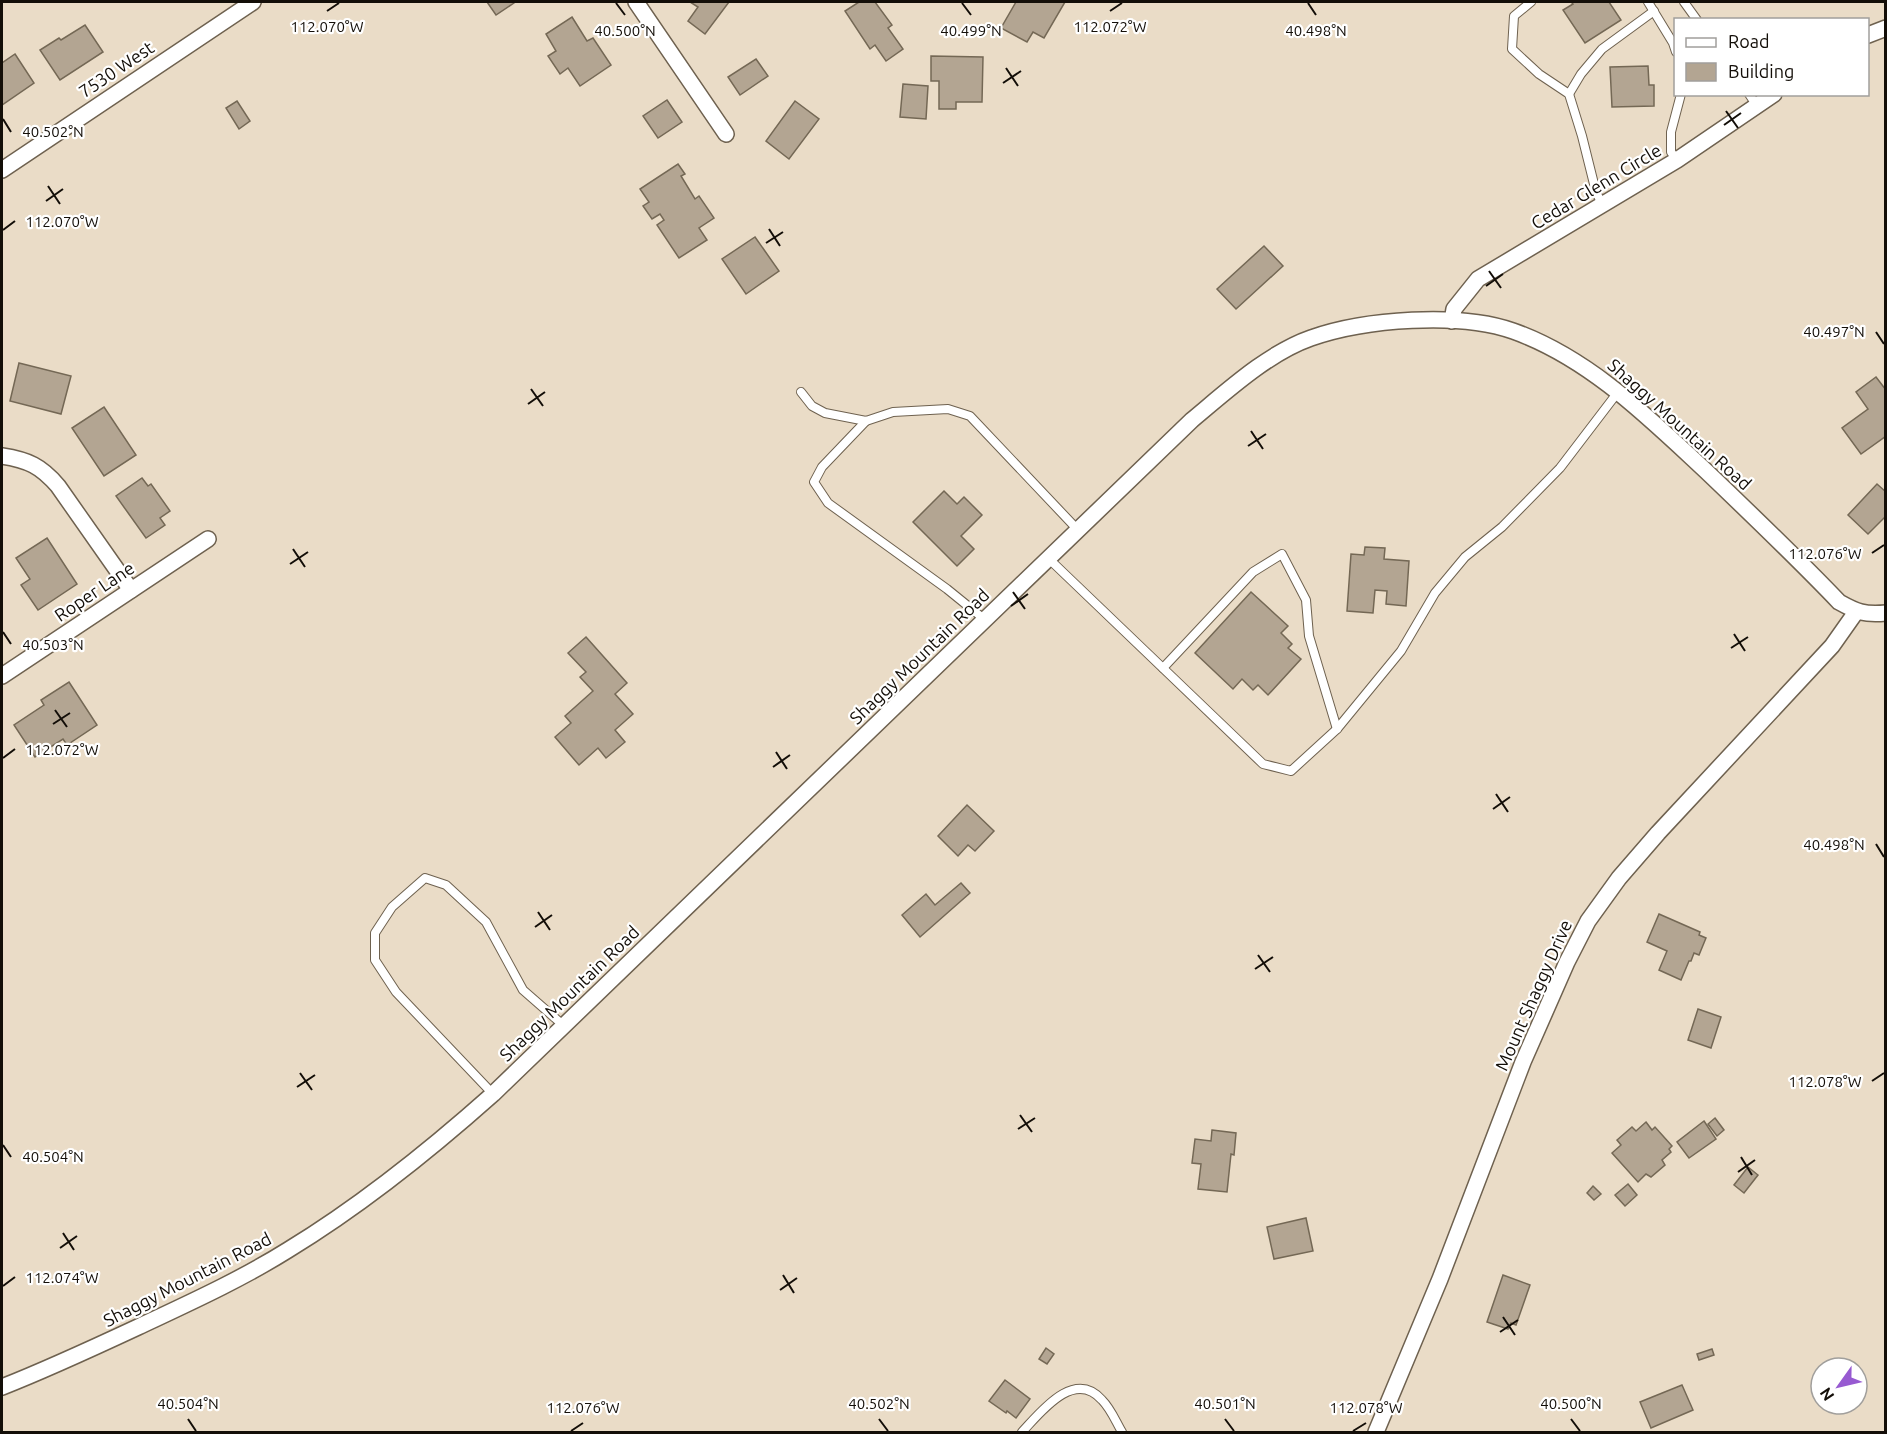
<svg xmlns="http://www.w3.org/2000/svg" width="1887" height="1434" viewBox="0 0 1887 1434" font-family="Ubuntu,sans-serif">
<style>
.building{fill:#b3a592;stroke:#746855;stroke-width:1.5}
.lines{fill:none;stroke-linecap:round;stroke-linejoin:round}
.service-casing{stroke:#6e614f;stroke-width:10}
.minor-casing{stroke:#6e614f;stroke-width:18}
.service{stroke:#fff;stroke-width:8}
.minor{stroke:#fff;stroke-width:15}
.ticks{fill:none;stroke:#130e08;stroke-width:2}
.labels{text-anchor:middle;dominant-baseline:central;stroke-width:4.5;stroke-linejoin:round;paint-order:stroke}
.street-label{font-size:18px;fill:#130e08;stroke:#fff}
.ticks-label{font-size:15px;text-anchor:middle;fill:#130e08;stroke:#fff;stroke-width:4.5;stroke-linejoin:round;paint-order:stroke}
</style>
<rect width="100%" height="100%" fill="#eadcc7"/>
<g class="building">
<polygon points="487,2 513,2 514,3 496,15"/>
<polygon points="690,2 729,2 705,34 688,21 698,7"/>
<polygon points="859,2 875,2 892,25 888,28 903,49 886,61 875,45 870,49 845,11"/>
<polygon points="1016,2 1065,2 1044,38 1033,32 1027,42 1001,28"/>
<polygon points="1571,2 1609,2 1621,20 1585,43 1563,10 1573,4"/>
<polygon points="572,17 587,41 593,38 611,65 580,86 568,68 560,74 548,56 556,51 546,34"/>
<polygon points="85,25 103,52 60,80 40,50 59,38 61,40"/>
<polygon points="15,54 34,83 2,105 2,63"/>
<polygon points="931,56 983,57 982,102 956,102 956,109 939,109 939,81 931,81"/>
<polygon points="756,59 768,76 740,95 728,77"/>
<polygon points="1648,66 1649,85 1654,85 1654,106 1612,107 1610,67"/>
<polygon points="903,84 928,86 926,119 900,117"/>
<polygon points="667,100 682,122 658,138 643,116"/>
<polygon points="237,101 250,121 239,129 226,108"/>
<polygon points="795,101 819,119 789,159 766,141"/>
<polygon points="678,164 685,174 681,176 695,199 699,196 714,218 699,228 707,240 679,258 657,225 664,220 660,214 652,219 643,206 649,202 640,189"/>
<polygon points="755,237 779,271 746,294 722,259"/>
<polygon points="1264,246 1283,266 1236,309 1217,289"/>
<polygon points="19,363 71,376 61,414 10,401"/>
<polygon points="1876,377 1886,390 1886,436 1861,454 1842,428 1868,409 1856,392"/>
<polygon points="104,407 136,455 104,476 72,428"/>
<polygon points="142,478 148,486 151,484 170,511 160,518 165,525 146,538 116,496"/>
<polygon points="1877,484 1886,492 1886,516 1868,534 1848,515"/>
<polygon points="944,491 957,504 964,497 982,515 961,536 974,549 957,566 913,522"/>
<polygon points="47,538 77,584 38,610 21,585 30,579 16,558"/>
<polygon points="1365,547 1385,548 1384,559 1409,561 1406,606 1386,604 1387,591 1375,590 1373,613 1347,611 1351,554 1364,555"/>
<polygon points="1251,592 1288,626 1281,633 1292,644 1288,648 1301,659 1268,695 1258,685 1253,690 1242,679 1233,689 1195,653"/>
<polygon points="586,637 627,683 615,694 633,714 615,730 625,742 606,758 598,748 579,765 555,737 571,723 565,716 593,691 580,677 586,672 568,653"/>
<polygon points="69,682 97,725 67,745 63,739 35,757 14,725 44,705 41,700"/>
<polygon points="967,805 994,831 975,851 968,845 958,856 938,836"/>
<polygon points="961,883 970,893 920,937 902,915 926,894 935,905"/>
<polygon points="1659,914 1700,932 1699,935 1706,938 1699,955 1694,953 1691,961 1689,961 1681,980 1659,970 1667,951 1647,942"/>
<polygon points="1698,1009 1721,1017 1711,1048 1688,1040"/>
<polygon points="1715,1118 1724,1130 1717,1136 1708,1124"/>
<polygon points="1704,1121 1716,1139 1689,1158 1677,1142"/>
<polygon points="1646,1122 1652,1130 1655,1127 1672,1146 1669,1149 1671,1152 1662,1160 1665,1165 1651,1177 1646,1174 1638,1182 1612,1153 1621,1145 1617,1140 1632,1127 1636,1131"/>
<polygon points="1212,1130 1236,1133 1234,1155 1231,1154 1227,1192 1198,1189 1201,1164 1192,1163 1195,1139 1211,1141"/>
<polygon points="1748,1167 1758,1175 1744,1193 1734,1185"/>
<polygon points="1628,1184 1637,1195 1625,1206 1615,1195"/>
<polygon points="1593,1186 1601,1194 1594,1200 1587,1193"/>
<polygon points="1306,1218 1313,1251 1274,1259 1267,1227"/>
<polygon points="1503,1275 1530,1285 1516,1325 1511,1323 1508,1329 1487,1322"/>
<polygon points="1046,1348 1054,1354 1047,1364 1039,1359"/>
<polygon points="1712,1349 1714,1355 1699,1360 1697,1354"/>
<polygon points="1005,1380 1030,1399 1016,1418 1007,1411 1006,1413 989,1401"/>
<polygon points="1682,1385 1693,1410 1651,1428 1640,1402"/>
</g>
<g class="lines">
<g class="service-casing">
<g id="service">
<polyline points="1531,2 1514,16 1512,49 1539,74 1569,94 1582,136 1596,192 1603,206"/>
<polyline points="1648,2 1673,43 1676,52"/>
<polyline points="1684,2 1697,20"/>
<polyline points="1569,94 1581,74 1602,49 1654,11"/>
<polyline points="1749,94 1757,106"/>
<polyline points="1677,160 1671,152 1671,132 1681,94"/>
<polyline points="801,392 812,406 825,413 866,421 893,412 948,409 970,416 1077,529"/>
<polyline points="866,421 822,467 814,482 828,503 947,589 984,619"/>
<polyline points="1048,558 1263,764 1291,771 1337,729 1401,651 1435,593 1465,557 1502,527 1560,468 1618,392"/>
<polyline points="1163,668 1253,572 1282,554 1306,600 1309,636 1337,729"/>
<polyline points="493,1094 396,992 375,960 375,933 392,907 425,878 446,885 486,922 523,990 563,1025"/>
<path d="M1022,1432C1040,1413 1074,1368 1102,1400C1111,1409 1116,1422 1122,1432"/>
</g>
</g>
<g class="minor-casing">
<g id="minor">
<polyline points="636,2 726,134"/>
<polyline points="1868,35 1886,28"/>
<polyline points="2,170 253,2"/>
<polyline points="1452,321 1454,309 1478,279 1677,160 1774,94"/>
<path d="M2,456C28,460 41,466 58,486L131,590"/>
<polyline points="2,676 208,539"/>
<path d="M2,1387C48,1369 93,1348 138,1327C189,1303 240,1280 288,1250C362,1205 429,1151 493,1094L1192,420C1227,391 1268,353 1311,338C1365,319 1459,312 1513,331C1589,358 1648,417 1706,471C1751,514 1796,557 1839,602C1857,612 1864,615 1886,613"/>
<polyline points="1376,1432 1440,1279 1523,1062 1567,962 1588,921 1619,878 1658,833 1832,646 1856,612"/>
</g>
</g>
<use href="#service" class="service"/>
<use href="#minor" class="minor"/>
</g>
<path class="ticks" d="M616,3L625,15M962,3L971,15M1308,3L1316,15M327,11L339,3M1110,11L1122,3M1006,68L1018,86M1003,83L1021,71M1726,111L1738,128M3,119L11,132M1724,125L1741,113M48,186L60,204M46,201L63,189M769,229L780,246M3,230L15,221M766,243L783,232M1489,271L1501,288M1486,286L1503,274M1876,332L1884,344M531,389L543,406M528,404L545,392M1251,431L1263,449M1248,446L1266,434M293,549L305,567M1872,553L1884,545M290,564L308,552M1013,592L1025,609M1011,606L1028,594M3,632L11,644M1734,634L1745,651M1731,648L1748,637M55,710L67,727M53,724L70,713M776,752L787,769M3,758L15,749M773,767L790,755M1496,794L1508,812M1493,809L1510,797M1876,844L1884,857M538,912L550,930M535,927L552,915M1258,955L1270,972M1255,969L1273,957M300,1073L312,1090M1872,1081L1884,1073M297,1087L315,1075M1020,1115L1032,1132M1018,1129L1035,1118M3,1145L11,1157M1741,1157L1752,1175M1738,1172L1755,1160M63,1233L74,1250M60,1248L77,1236M783,1275L794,1293M3,1286L15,1277M780,1290L797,1278M1503,1317L1515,1335M1500,1332L1518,1320M188,1419L196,1431M879,1419L888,1431M1225,1419L1234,1431M1571,1419L1580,1431M571,1431L583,1423M1353,1431L1366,1423"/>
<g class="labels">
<g class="street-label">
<text transform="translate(116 69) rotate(-34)">7530 West</text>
<text transform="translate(1596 186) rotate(-31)">Cedar Glenn Circle</text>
<text transform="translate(1680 424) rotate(42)">Shaggy Mountain Road</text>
<text transform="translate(94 591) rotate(-34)">Roper Lane</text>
<text transform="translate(919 656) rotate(-44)">Shaggy Mountain Road</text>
<text transform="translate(569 993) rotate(-44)">Shaggy Mountain Road</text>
<text transform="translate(1533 995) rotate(-66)">Mount Shaggy Drive</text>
<text transform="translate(187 1279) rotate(-27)">Shaggy Mountain Road</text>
</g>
</g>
<g class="ticks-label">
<text x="327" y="32">112.070°W</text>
<text x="1110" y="32">112.072°W</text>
<text x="625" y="36">40.500°N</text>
<text x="971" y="36">40.499°N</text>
<text x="1316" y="36">40.498°N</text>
<text x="53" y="137">40.502°N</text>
<text x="62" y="227">112.070°W</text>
<text x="1834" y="337">40.497°N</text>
<text x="1825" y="559">112.076°W</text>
<text x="53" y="650">40.503°N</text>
<text x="62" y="755">112.072°W</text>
<text x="1834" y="850">40.498°N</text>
<text x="1825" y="1087">112.078°W</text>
<text x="53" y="1162">40.504°N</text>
<text x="62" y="1283">112.074°W</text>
<text x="188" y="1409">40.504°N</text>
<text x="879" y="1409">40.502°N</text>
<text x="1225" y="1409">40.501°N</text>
<text x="1571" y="1409">40.500°N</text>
<text x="583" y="1413">112.076°W</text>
<text x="1366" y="1413">112.078°W</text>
</g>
<rect width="1887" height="1434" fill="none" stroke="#130e08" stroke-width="6"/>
<rect x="1674" y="18" width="195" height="78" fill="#ffffff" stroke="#a19f9c" stroke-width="1.5"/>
<rect x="1686" y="38" width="30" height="9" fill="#ffffff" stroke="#a19f9c" stroke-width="1.5"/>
<text x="1728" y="48" font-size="18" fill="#130e08">Road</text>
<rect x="1686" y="63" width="30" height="18" fill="#b3a592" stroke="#a19f9c" stroke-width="1.5"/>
<text x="1728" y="78" font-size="18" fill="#130e08">Building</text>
<g transform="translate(1839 1386) rotate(236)"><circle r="28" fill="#ffffff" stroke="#a19f9c" stroke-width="1.5"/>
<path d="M0-4.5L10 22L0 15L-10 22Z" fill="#975ad1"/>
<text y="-9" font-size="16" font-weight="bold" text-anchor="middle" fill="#130e08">N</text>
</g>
</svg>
